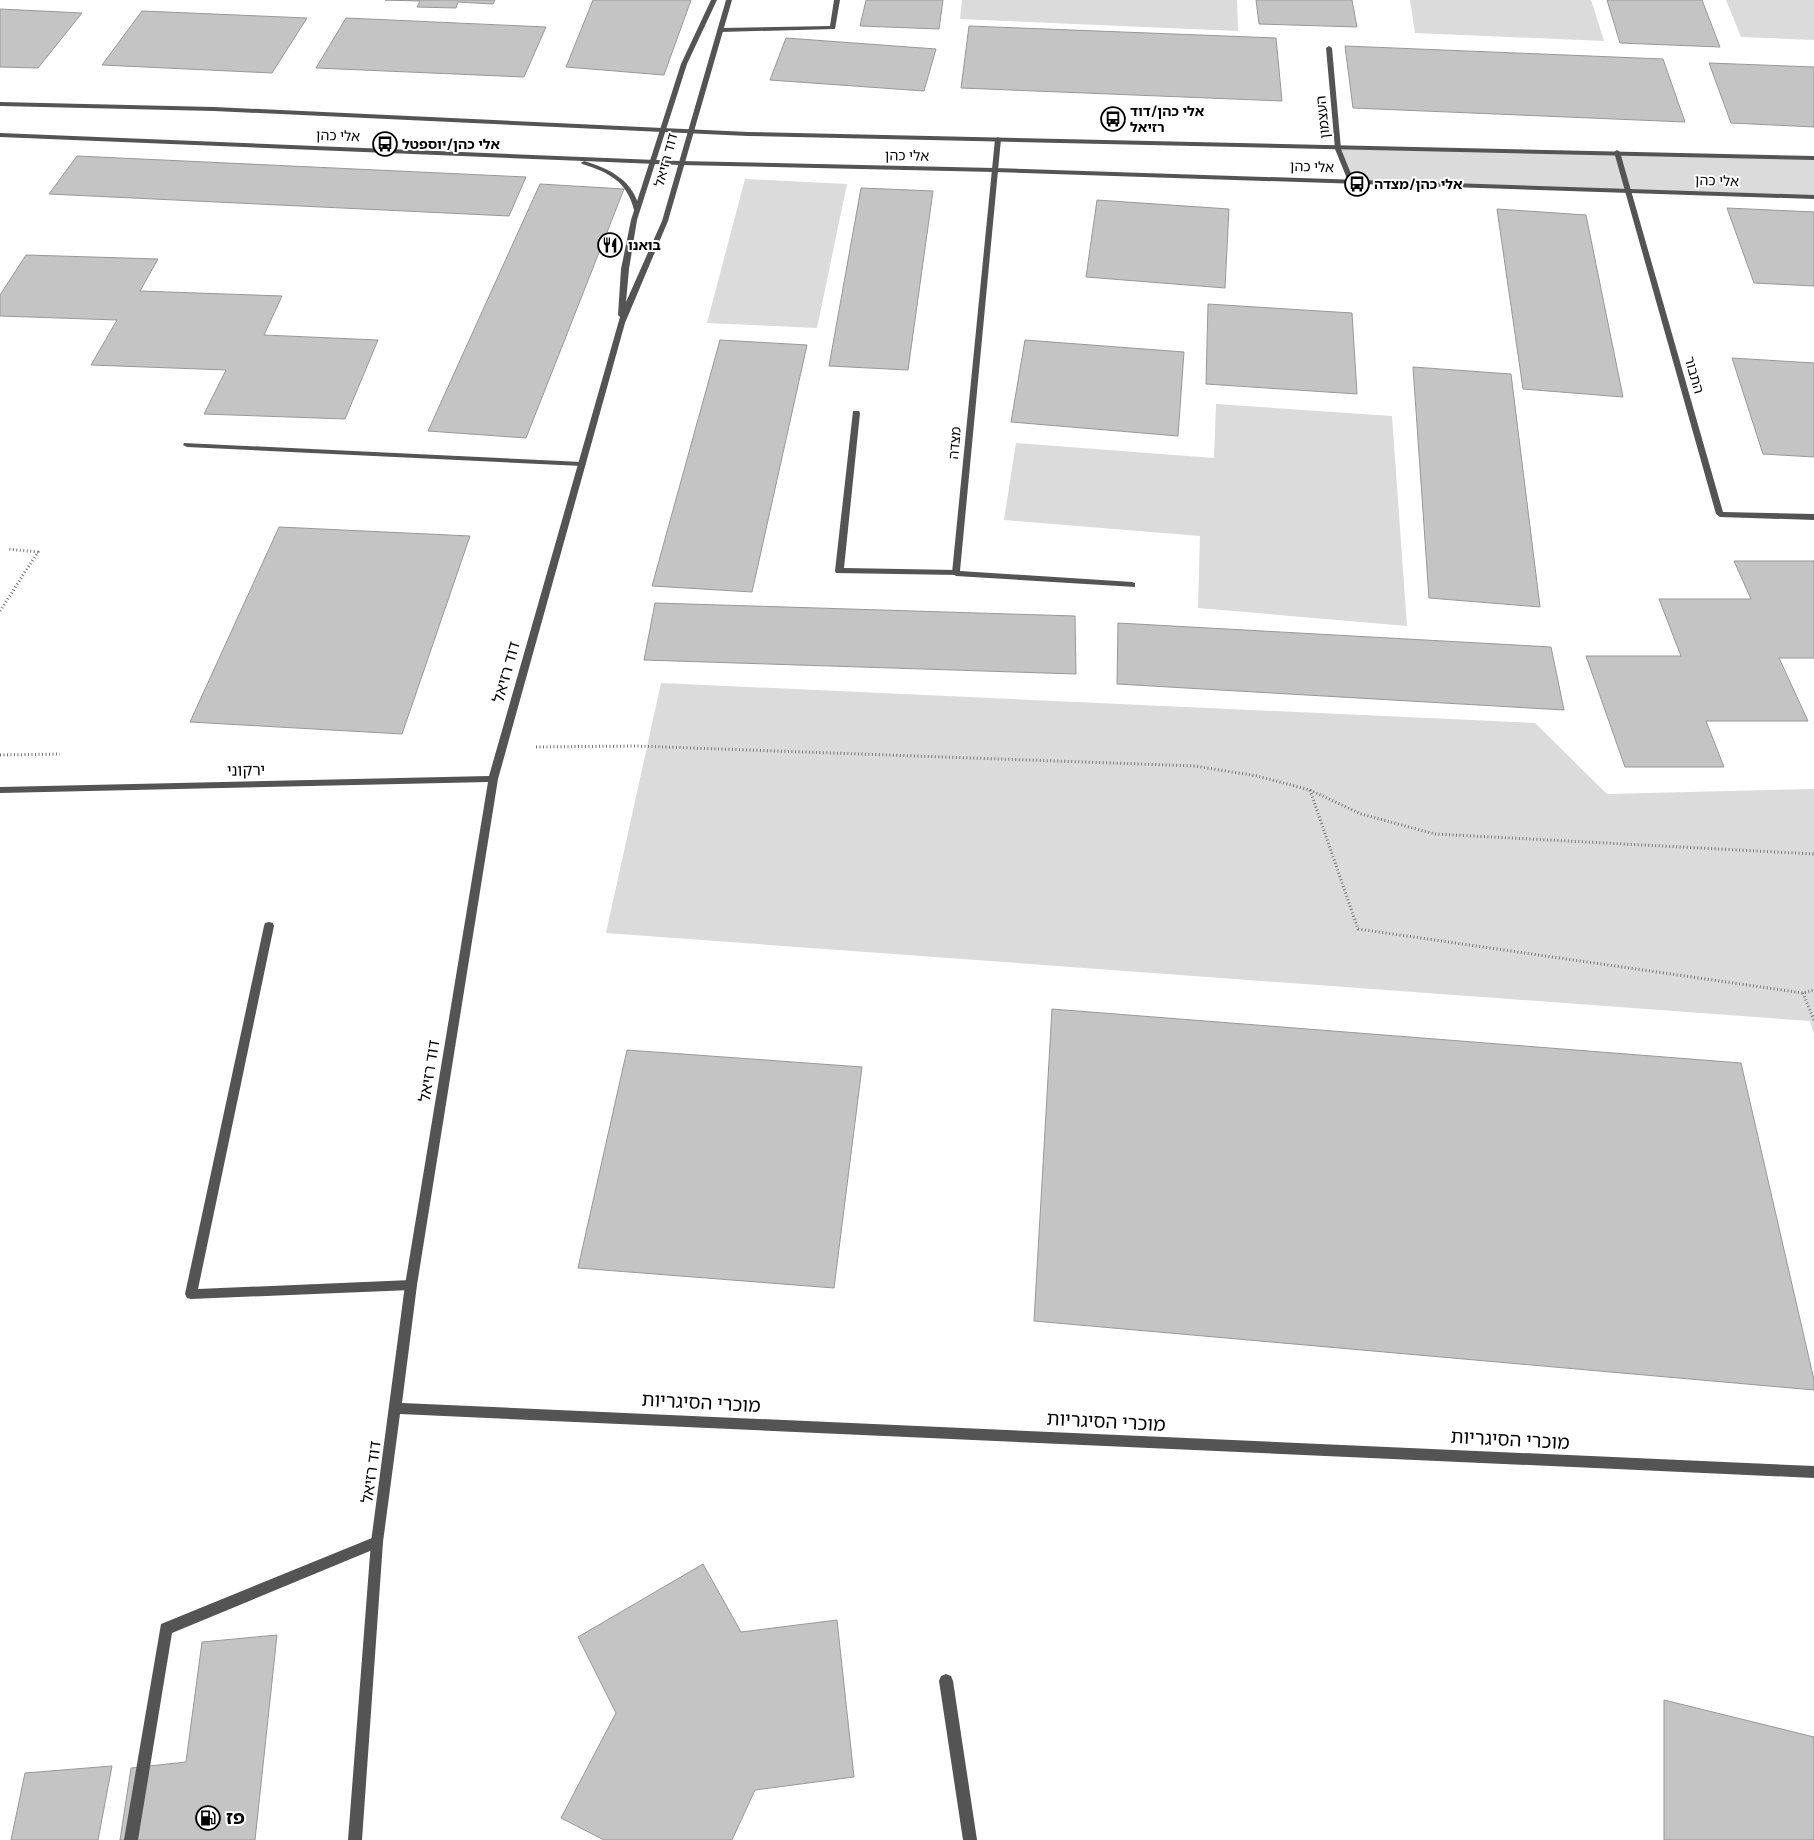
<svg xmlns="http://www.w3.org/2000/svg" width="1814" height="1840" viewBox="0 0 1814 1840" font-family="Karla,'Noto Sans Hebrew',sans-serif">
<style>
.green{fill:#dbdbdb}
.building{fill:#c4c4c4;stroke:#989898}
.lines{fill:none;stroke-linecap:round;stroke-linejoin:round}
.path{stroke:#767676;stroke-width:3;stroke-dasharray:1 2.5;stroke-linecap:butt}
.service{fill:#545454;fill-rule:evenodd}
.minor{fill:#545454;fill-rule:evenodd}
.tertiary{fill:#545454;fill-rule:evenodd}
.labels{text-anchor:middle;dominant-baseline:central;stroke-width:4;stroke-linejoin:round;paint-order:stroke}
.far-poi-label{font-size:14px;font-weight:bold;fill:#000;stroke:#fff;text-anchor:start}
.far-street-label{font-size:14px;fill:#000;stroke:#fff}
.street-label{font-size:16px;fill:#000;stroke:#fff}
.near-street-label{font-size:19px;fill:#000;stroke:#fff}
.near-poi-label{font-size:19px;font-weight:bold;fill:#000;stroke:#fff;text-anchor:start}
</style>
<rect width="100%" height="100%" fill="#fff"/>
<g class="green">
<polygon points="962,0 1237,0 1238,31 960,19"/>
<polygon points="1410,0 1591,0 1604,41 1415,33"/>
<polygon points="1726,0 1814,0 1814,40 1741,37"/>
<polygon points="1338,149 1814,158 1814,197 1351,181"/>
<polygon points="745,179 847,184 817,328 707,323"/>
<polygon points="1216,404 1392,416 1407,626 1198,608 1200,536 1004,520 1016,443 1214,458"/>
<polygon points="661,683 1535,723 1607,794 1814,789 1814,1034 1810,1021 606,933"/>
</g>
<g class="building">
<polygon points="385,0 495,0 493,4 458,2 456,8 417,7 420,1"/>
<polygon points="593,0 691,0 664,75 566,67"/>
<polygon points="866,0 943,0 939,29 860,26"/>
<polygon points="1256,0 1352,0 1357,27 1259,24"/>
<polygon points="1607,0 1702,0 1720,47 1620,43"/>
<polygon points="0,9 82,13 38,68 0,67"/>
<polygon points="142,11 307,18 272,73 102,65"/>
<polygon points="346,18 546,27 524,77 316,68"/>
<polygon points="969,26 1276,38 1282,101 961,88"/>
<polygon points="786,38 936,49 924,91 770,80"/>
<polygon points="1345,46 1663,59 1685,122 1353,108"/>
<polygon points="1709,63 1814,67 1814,127 1731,123"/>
<polygon points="77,156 526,177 509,216 49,194"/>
<polygon points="540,184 624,189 526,438 428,431"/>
<polygon points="861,188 933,191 908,370 829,366"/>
<polygon points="1097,200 1229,209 1225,288 1086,277"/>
<polygon points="1727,208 1814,212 1814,286 1754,283"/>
<polygon points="1497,209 1586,215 1623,397 1523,389"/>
<polygon points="26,255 158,259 140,291 282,296 264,335 378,340 345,419 204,414 226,370 91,365 117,320 0,316 0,295"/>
<polygon points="1208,304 1352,313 1357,394 1206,384"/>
<polygon points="720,340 807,345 752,592 652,586"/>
<polygon points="1025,340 1184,352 1178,436 1011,422"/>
<polygon points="1732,358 1814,363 1814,457 1763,454"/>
<polygon points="1413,367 1511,374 1540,607 1429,598"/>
<polygon points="279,527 470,536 402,734 190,722"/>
<polygon points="1734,561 1814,561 1814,658 1779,658 1808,721 1706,721 1724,767 1625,767 1586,656 1681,656 1659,599 1751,599"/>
<polygon points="655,603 1075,616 1076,674 644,660"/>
<polygon points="1118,623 1551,647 1564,710 1117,684"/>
<polygon points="1052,1009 1741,1063 1814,1380 1814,1390 1034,1321"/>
<polygon points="627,1050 862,1067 834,1288 578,1268"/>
<polygon points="703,1564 741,1632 837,1620 854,1777 755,1790 732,1840 604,1840 561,1818 616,1713 578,1637"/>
<polygon points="277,1635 255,1840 120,1840 131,1768 186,1762 202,1642"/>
<polygon points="1664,1700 1814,1737 1814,1840 1664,1840"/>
<polygon points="112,1766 98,1840 11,1840 25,1773"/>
</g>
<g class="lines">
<g class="path">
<polyline points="0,611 38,552 7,549"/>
<polyline points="536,747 636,746 1195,766 1257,776 1310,790 1361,814 1435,834 1814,854"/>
<polyline points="0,755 60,754"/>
<polyline points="1310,790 1358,929 1803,993 1814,990"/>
<polyline points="1803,993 1814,1020"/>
</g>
<g class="service">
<polygon points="834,0 840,0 835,29 721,32 718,30 721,28 830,26"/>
<polygon points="853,411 859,411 860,413 844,568 956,570 960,573 959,575 836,573 835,571"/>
<polygon points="184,443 582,462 586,464 582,466 187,447 183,445"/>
<polygon points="269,922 273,923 274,926 198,1289 411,1280 415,1281 417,1285 415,1289 411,1290 191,1299 187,1298 185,1294 264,926 265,923"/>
<polygon points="377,1536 382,1538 383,1542 382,1546 172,1633 138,1840 124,1840 161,1624"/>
<polygon points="946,1674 951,1676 953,1681 977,1840 963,1840 939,1681 941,1676"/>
</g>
<g class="minor">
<polygon points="711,0 717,0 687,64 637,220 629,269 626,302 662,221 726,0 732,0 668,221 625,323 498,779 417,1285 402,1403 1814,1466 1814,1478 400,1414 383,1542 362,1840 348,1840 371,1542 405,1285 488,782 0,793 0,787 489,776 620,317 618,315 621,269 631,220 681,64"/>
<polygon points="1329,46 1332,48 1341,149 1354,181 1351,183 1348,181 1335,149 1326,48"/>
<polygon points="998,137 1001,139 960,571 1132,582 1135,583 1135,587 956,576 952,573 995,139"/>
<polygon points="1617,150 1620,152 1723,512 1814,514 1814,520 1720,517 1716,514 1614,152"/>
</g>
<g class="tertiary">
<polygon points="0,102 214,107 748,132 1814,156 1814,160 748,136 214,111 0,106"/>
<path d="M0,133L680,161L994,168L1814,195V199L994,172L680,165L584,161C611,169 634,181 640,210L637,212L634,210C627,181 608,172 582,164L581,163L584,161L0,137Z"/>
</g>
</g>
<defs>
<g id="bus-ring" transform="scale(1.25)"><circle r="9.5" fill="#fff" stroke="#000" stroke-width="1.5"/><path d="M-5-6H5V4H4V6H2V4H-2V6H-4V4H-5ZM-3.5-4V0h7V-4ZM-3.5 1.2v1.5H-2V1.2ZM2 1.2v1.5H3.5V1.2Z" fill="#000"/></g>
<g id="restaurant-ring" transform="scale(1.25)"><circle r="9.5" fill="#fff" stroke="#000" stroke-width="1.5"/><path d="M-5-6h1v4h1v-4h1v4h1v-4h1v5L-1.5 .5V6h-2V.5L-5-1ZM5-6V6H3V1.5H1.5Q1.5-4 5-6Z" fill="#000"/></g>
<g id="fuel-ring" transform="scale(1.25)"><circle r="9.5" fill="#fff" stroke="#000" stroke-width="1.5"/><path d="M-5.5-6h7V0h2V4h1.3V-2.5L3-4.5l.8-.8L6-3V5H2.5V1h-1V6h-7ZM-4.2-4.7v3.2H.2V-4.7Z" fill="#000"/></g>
</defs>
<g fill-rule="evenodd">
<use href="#bus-ring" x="1113" y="119"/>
<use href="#bus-ring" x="385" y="144"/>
<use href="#bus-ring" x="1357" y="184"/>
<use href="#restaurant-ring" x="610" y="245"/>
<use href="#fuel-ring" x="208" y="1818"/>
</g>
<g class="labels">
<g class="far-poi-label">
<text x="1130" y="111">אלי כהן/דוד<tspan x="1130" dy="16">רזיאל</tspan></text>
<text x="402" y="144">אלי כהן/יוספטל</text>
<text x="1374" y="184">אלי כהן/מצדה</text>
<text x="628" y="245">בואנו</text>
</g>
<g class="far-street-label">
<text transform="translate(1323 117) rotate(-96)">העצמון</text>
<text transform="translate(338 136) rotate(2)">אלי כהן</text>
<text transform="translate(907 156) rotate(1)">אלי כהן</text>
<text transform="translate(666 160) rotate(-75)">דוד רזיאל</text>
<text transform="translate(1312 167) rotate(2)">אלי כהן</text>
<text transform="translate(1717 181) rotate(2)">אלי כהן</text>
<text transform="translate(1694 375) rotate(74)">התבור</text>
<text transform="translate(955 443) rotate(-85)">מצדה</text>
</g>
<g class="street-label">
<text transform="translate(506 672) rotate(-74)">דוד רזיאל</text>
<text transform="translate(246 770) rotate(-1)">ירקוני</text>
<text transform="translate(429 1071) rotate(-81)">דוד רזיאל</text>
<text transform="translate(371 1472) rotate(-82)">דוד רזיאל</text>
</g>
<g class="near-street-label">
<text transform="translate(701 1403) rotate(3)">מוכרי הסיגריות</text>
<text transform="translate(1106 1422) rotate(3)">מוכרי הסיגריות</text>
<text transform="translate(1510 1440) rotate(3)">מוכרי הסיגריות</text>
</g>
<g class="near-poi-label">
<text x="226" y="1818">פז</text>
</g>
</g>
</svg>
